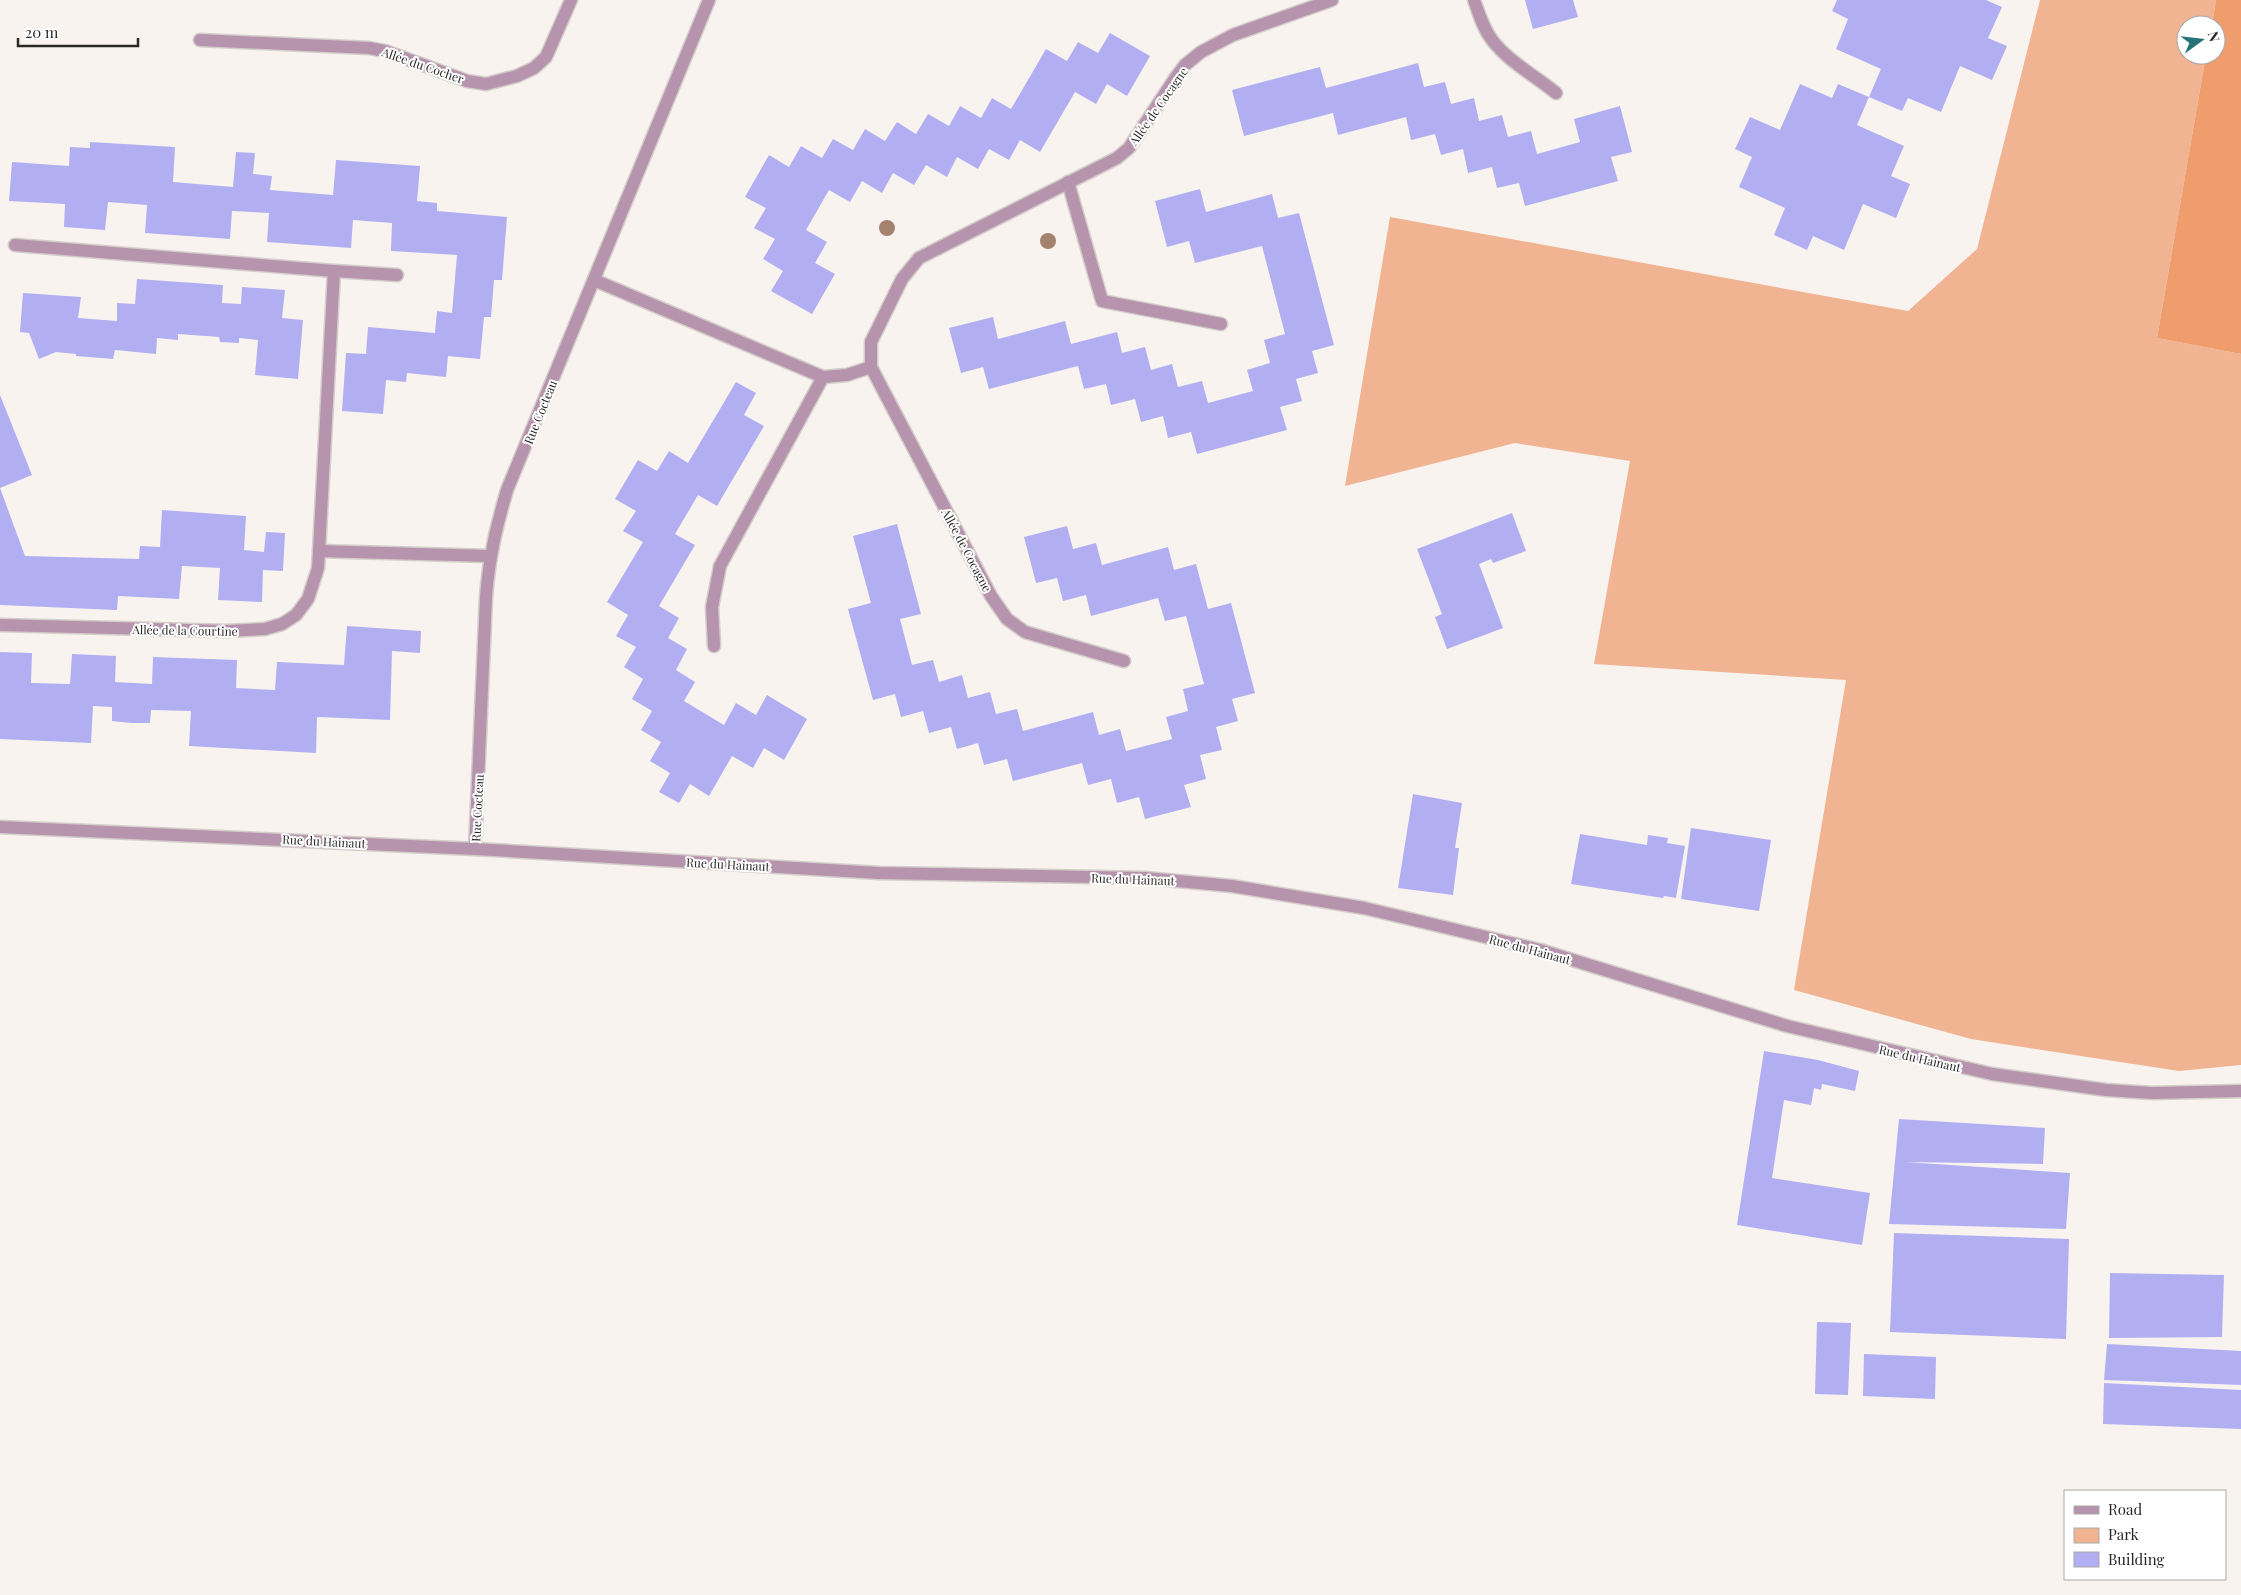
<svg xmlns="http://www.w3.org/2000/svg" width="2241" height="1595" viewBox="0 0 2241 1595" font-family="'Playfair Display',serif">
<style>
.green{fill:#f1b493}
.forest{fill:#f09d6d}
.building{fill:#b1aff2}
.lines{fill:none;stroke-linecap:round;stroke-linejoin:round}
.minor-casing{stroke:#d4cecb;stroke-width:15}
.tertiary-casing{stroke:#d4cecb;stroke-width:15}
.minor{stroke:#b794ad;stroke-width:12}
.tertiary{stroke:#b794ad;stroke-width:12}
.tree{fill:#a3836d}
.labels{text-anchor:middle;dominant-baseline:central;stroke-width:4;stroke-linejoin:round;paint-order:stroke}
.street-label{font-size:12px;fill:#2a2827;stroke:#fff}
</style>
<rect width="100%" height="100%" fill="#f9f3ef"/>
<polygon class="green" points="2040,0 2216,0 2212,25 2186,25 2186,55 2206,55 2157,338 2241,354 2241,1065 2179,1071 1971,1039 1794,990 1846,680 1594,664 1630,461 1515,443 1345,486 1390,217 1908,311 1977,249"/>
<polygon class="forest" points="2216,0 2241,0 2241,354 2157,338 2206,55 2216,55 2216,25 2212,25"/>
<g class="building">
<polygon points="1525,0 1573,0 1578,17 1533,29"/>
<polygon points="1837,0 1986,0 2002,7 1988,38 2007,46 1992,80 1960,66 1941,112 1908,98 1902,111 1869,97 1881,69 1836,49 1848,19 1832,11"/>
<polygon points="1110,33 1150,56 1127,96 1107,84 1096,104 1075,92 1040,152 1020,140 1009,160 989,149 978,169 957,157 947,177 926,165 914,185 893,173 882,193 862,181 850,202 829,190 806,230 827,242 815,263 835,274 812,314 771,291 783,271 763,259 775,239 754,228 766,208 745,197 769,155 789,167 801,146 822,158 833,139 853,150 865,129 885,141 897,122 916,134 928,114 949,126 960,106 981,118 992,98 1011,109 1046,49 1067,61 1078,42 1098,53"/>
<polygon points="1418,63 1424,87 1445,82 1451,104 1474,98 1479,121 1502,115 1508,137 1531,131 1537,154 1580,142 1574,119 1620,106 1632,152 1611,157 1618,181 1525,206 1519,183 1497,188 1492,167 1468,173 1463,149 1441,155 1435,134 1411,140 1406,117 1338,135 1333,113 1244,136 1232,90 1320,67 1326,88"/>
<polygon points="1800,84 1832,98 1838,84 1869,97 1857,125 1904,146 1891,176 1910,184 1896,218 1863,204 1844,250 1813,236 1807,250 1774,235 1785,208 1739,187 1752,157 1735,149 1750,117 1780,130"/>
<polygon points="90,142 175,147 173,182 233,187 236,152 255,153 253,174 272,176 270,190 333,195 336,160 420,166 417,201 437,203 437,211 507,217 502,280 494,280 491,317 484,317 480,359 448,356 446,377 407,373 406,382 386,380 383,414 342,411 346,353 366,354 368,327 435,333 437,311 452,313 457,255 391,251 392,223 353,220 351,248 267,242 269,213 232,211 230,239 145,233 147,205 108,202 105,230 64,227 65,204 9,201 12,162 69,166 70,147 90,148"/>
<polygon points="1200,189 1206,212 1272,194 1278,218 1299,213 1334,345 1312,351 1318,373 1296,379 1302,401 1280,407 1287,430 1197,454 1191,432 1168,438 1163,416 1141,422 1135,399 1111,405 1106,384 1084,389 1078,366 989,389 983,367 961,373 949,328 993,317 998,339 1065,321 1071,344 1117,332 1122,353 1145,347 1151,370 1172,364 1178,387 1202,381 1208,403 1253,391 1247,370 1270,363 1264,340 1285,334 1262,246 1195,263 1189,241 1167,247 1155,201"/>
<polygon points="137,279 223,285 222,303 241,304 242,287 285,290 282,318 303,320 298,379 255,375 258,340 239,338 239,343 220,342 219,337 178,334 178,340 157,338 156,354 115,350 113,359 76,356 76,354 56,352 39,359 29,333 20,332 23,293 81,297 78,318 117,321 117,303 135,304"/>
<polygon points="736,382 756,393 744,415 764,426 717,506 698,495 675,534 695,545 659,606 679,618 668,638 687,649 676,670 695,682 684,701 724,725 736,703 756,715 767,695 807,719 784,760 764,748 753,768 732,756 709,796 690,784 679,803 659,792 670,773 650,761 661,742 641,730 652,711 632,699 643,679 624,667 636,647 616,636 628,615 607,602 643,542 623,531 636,511 615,499 638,460 657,471 669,451 688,463"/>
<polygon points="0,395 32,475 0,488 25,556 139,559 140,546 160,547 162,510 246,516 244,550 264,552 266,532 285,533 283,571 263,570 262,602 218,600 220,568 182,566 179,599 118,596 117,610 0,605"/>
<polygon points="1512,513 1526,551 1493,563 1491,559 1479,564 1503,628 1447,649 1435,617 1442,614 1417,549"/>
<polygon points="897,524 921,614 900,619 912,665 933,660 939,682 962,675 968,698 990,692 996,714 1017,709 1023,731 1093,712 1099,735 1120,729 1126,751 1172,739 1166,717 1188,711 1183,689 1204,684 1186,616 1165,621 1158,598 1091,616 1086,595 1063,601 1057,578 1036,583 1024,537 1067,526 1073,549 1096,543 1102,565 1168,547 1174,570 1196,564 1208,609 1231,603 1255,693 1232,699 1238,721 1216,727 1222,750 1200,755 1206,779 1184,785 1191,807 1145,819 1139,797 1117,803 1111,779 1088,785 1082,763 1013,781 1007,759 984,765 978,743 957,749 951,727 929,733 923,711 901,717 895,694 873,700 848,609 871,603 853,536"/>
<polygon points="347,626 421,631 420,653 392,651 390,720 317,717 316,753 189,746 191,711 151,710 150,723 131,723 112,721 112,707 93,706 91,743 0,739 0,652 32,653 31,683 70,684 72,654 116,656 115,682 152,684 153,657 237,660 236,688 275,690 277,662 344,665"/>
<polygon points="1413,794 1462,803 1455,848 1459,848 1453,895 1398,888"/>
<polygon points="1691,828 1771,840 1759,911 1681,899"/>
<polygon points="1580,834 1647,845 1648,835 1668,838 1667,843 1685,846 1676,898 1664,896 1663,898 1571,884"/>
<polygon points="1764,1051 1818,1060 1859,1071 1855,1091 1822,1084 1821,1090 1814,1088 1811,1105 1784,1100 1772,1178 1870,1193 1862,1245 1737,1225"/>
<polygon points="1899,1119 2045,1128 2043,1164 1905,1162 2070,1173 2066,1229 1889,1224"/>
<polygon points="1894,1233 2069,1239 2066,1339 1890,1332"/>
<polygon points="2110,1273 2224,1275 2222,1337 2109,1338"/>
<polygon points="1817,1322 1851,1323 1848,1395 1815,1394"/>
<polygon points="2107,1344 2241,1351 2241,1385 2104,1380"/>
<polygon points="1864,1354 1936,1357 1935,1399 1863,1396"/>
<polygon points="2104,1383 2241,1390 2241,1429 2103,1424"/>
</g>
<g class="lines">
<g class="minor-casing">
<g id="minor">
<path d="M1474,0C1479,14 1483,28 1492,40C1508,61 1535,76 1556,93"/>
<polyline points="200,40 369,48 385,51 467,81 486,84 517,76 534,68 546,57 571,0"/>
<polyline points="1068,182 1102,301 1221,324"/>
<polyline points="15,245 334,271 319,551"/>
<polyline points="334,271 397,275"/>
<polyline points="594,280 823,377 847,375 871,367 871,342 902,279 919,258 1117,158 1129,148 1176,77 1185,65 1201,52 1233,35 1332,0"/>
<polyline points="871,367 991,596 1007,619 1025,632 1124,661"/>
<polyline points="0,625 227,631 265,629 282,624 296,615 308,599 318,568 319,551 489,556"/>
<polyline points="714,646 712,607 720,566 823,377"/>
<polyline points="0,827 475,849 879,873 1145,878 1232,886 1364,908 1540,950 1787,1026 1992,1074 2106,1090 2152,1093 2241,1091"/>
</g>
</g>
<g class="tertiary-casing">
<path id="tertiary" d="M475,849L486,597C489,558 496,528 507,490L709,0"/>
</g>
<use href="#minor" class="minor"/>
<use href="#tertiary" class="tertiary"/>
</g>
<g class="tree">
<circle cx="887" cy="228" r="8"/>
<circle cx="1048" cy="241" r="8"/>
</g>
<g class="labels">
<g class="street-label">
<text transform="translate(423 65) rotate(19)">Allée du Cocher</text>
<text transform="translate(1158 106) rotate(-55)">Allée de Cocagne</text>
<text transform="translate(540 412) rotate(-68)">Rue Cocteau</text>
<text transform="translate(967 550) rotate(62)">Allée de Cocagne</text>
<text transform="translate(185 630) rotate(1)">Allée de la Courtine</text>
<text transform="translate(477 808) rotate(-87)">Rue Cocteau</text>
<text transform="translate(324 841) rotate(3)">Rue du Hainaut</text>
<text transform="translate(728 864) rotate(3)">Rue du Hainaut</text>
<text transform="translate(1133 879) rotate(2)">Rue du Hainaut</text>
<text transform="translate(1530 949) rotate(15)">Rue du Hainaut</text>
<text transform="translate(1920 1058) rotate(13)">Rue du Hainaut</text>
</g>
</g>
<rect x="2064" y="1490" width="162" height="90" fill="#ffffff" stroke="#aaa9a9"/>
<rect x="2074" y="1506" width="25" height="8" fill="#b794ad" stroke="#aaa9a9"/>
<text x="2108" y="1515" font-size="15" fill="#2a2827">Road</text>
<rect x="2074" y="1528" width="25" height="15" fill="#f1b493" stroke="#aaa9a9"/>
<text x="2108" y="1540" font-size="15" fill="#2a2827">Park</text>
<rect x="2074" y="1552" width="25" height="15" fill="#b1aff2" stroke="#aaa9a9"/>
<text x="2108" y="1565" font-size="15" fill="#2a2827">Building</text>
<g transform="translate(2201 40) rotate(75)"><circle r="24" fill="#ffffff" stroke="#aaa9a9"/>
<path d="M0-4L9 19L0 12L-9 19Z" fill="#277276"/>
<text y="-8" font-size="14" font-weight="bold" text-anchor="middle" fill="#2a2827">N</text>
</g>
<path d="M18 38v8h120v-8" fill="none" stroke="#2a2827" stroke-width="2.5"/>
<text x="25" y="38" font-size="15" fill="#2a2827" stroke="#ffffff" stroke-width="4" paint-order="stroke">20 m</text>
</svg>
